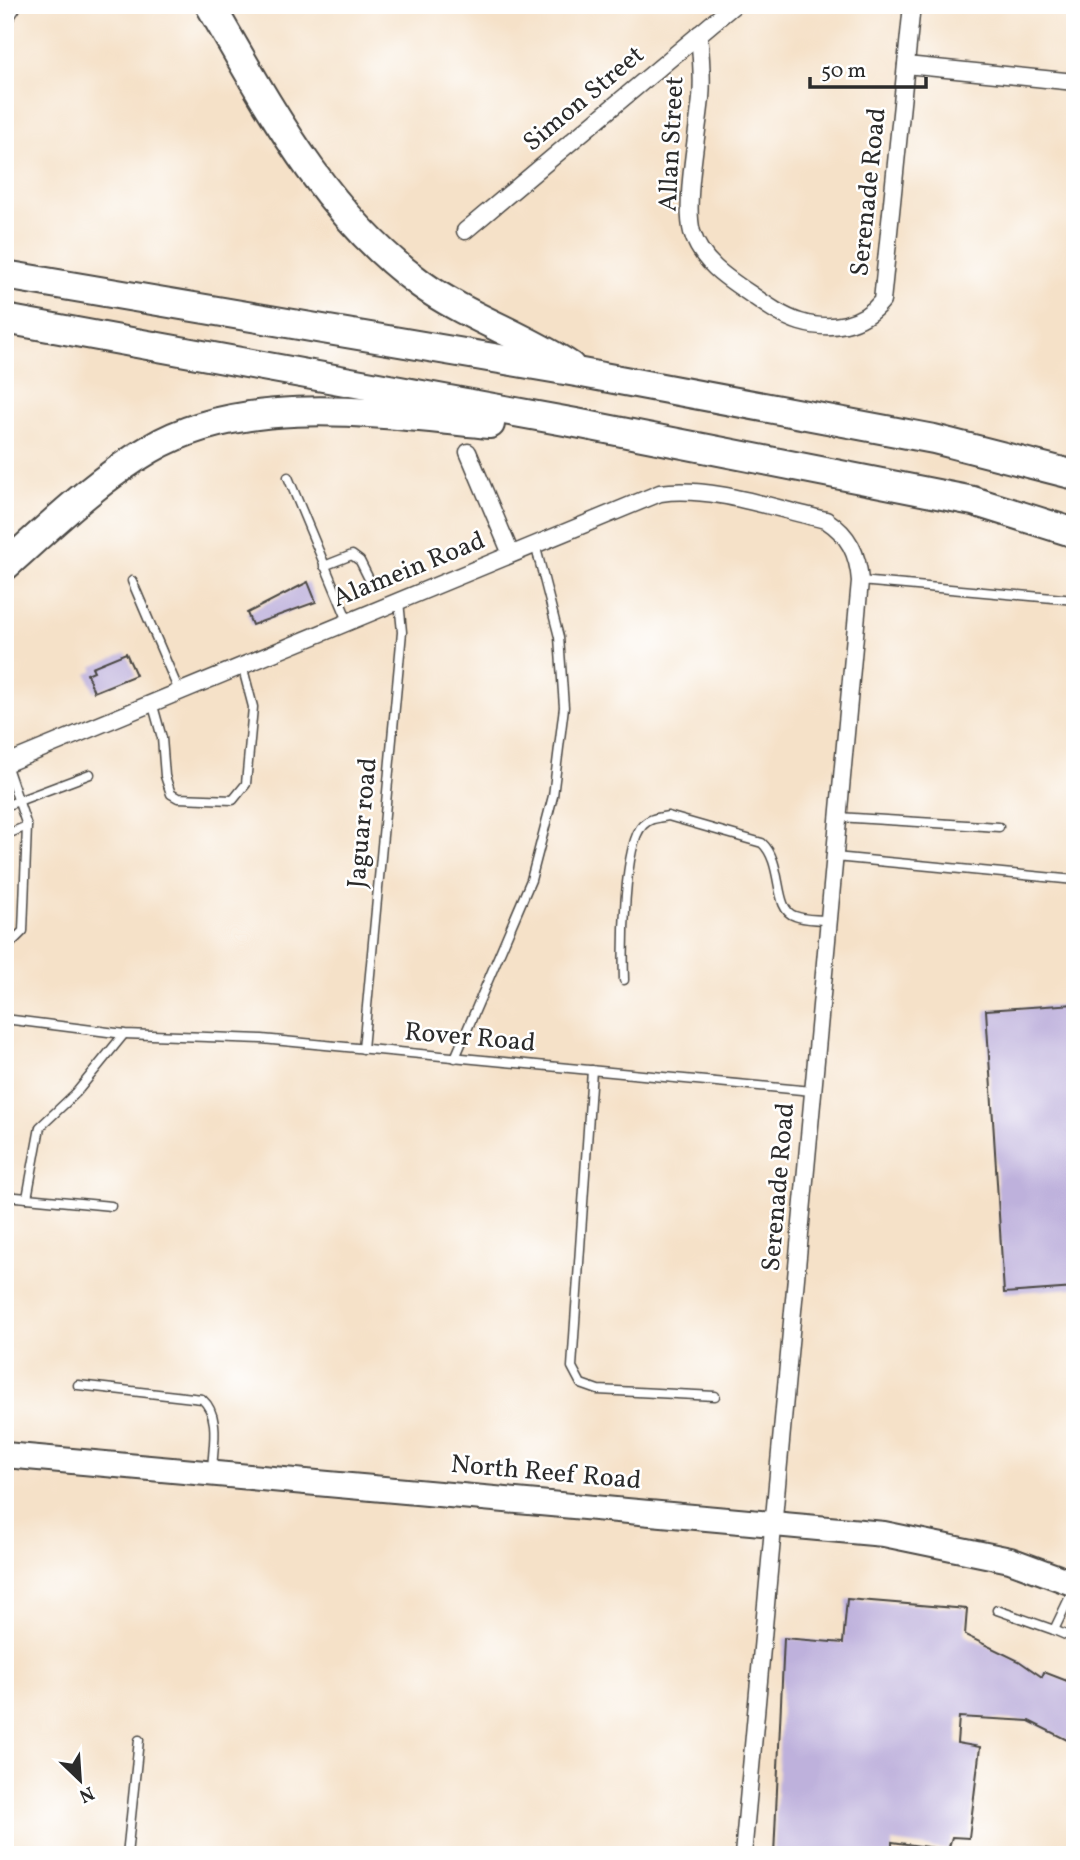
<svg xmlns="http://www.w3.org/2000/svg" width="1080" height="1860" viewBox="0 0 1080 1860" font-family="Vollkorn,serif">
<style>
.building{fill:#beb1dc}
.lines{fill:none;stroke-linecap:round;stroke-linejoin:round}
.lane-casing{stroke:#494643;stroke-width:11}
.street-casing{stroke:#494643;stroke-width:19}
.secondary-casing{stroke:#494643;stroke-width:26}
.primary-casing{stroke:#494643;stroke-width:28}
.highway-casing{stroke:#494643;stroke-width:32}
.lane{stroke:#fff;stroke-width:8}
.street{stroke:#fff;stroke-width:16}
.secondary{stroke:#fff;stroke-width:23}
.primary{stroke:#fff;stroke-width:24}
.highway{stroke:#fff;stroke-width:28}
.labels{text-anchor:middle;dominant-baseline:central;stroke-width:5;stroke-linejoin:round;paint-order:stroke}
.street-label{font-size:26px;fill:#2b2b2b;stroke:#fff}
</style>
<rect width="100%" height="100%" fill="#fff"/>
<filter id="ink" filterUnits="userSpaceOnUse"><feTurbulence type="fractalNoise" baseFrequency=".0143" numOctaves="2"/><feDisplacementMap in="SourceGraphic" scale="14" xChannelSelector="R" yChannelSelector="G"/><feConvolveMatrix kernelMatrix="1 2 1 2 8 2 1 2 1" color-interpolation-filters="sRGB"/></filter>
<filter id="wash" filterUnits="userSpaceOnUse"><feTurbulence type="fractalNoise" baseFrequency=".00686" numOctaves="4" result="noise"/><feDisplacementMap in="SourceGraphic" scale="28" xChannelSelector="R" yChannelSelector="G"/><feGaussianBlur stdDeviation="1.57" result="paint"/><feColorMatrix in="noise" values="0 0 0 0 0 0 0 0 0 0 0 0 0 0 0 0 0 1.4 0 .05"/><feComposite in="paint" operator="in"/></filter>
<g filter="url(#wash)">
<rect width="100%" height="100%" fill="#f5e1c8"/>
<g id="blocks">
<g class="building">
<polygon points="308,582 316,602 252,625 247,613"/>
<polygon points="126,653 136,675 94,692 87,674 94,671 92,667"/>
<polygon points="1075,1004 1075,1288 1004,1293 986,1010"/>
<polygon points="847,1599 967,1609 965,1635 1019,1661 1042,1677 1044,1672 1075,1684 1075,1744 1029,1721 959,1717 957,1743 980,1747 969,1838 952,1837 948,1850 892,1842 892,1855 774,1855 784,1638 843,1643"/>
</g>
</g>
</g>
<g filter="url(#ink)">
<use href="#blocks" fill-opacity="0" stroke="#494643" stroke-width="2"/>
<g class="lines">
<g class="lane-casing">
<g id="lane">
<polyline points="288,477 348,621"/>
<polyline points="324,566 352,555 360,561 369,579"/>
<polyline points="132,581 179,691"/>
<polyline points="860,581 1075,600"/>
<polyline points="152,702 162,738 165,776 171,794 178,798 233,800 246,784 253,707 242,665"/>
<polyline points="5,806 90,774"/>
<polyline points="838,817 999,827"/>
<polyline points="5,835 27,826"/>
<polyline points="835,857 1075,880"/>
<polyline points="5,949 23,931 27,826 6,764"/>
<path d="M624,980C623,951 623,844 643,825C650,818 658,818 668,816L762,843C784,863 773,910 795,916C805,920 818,919 829,921"/>
<polyline points="5,1019 124,1034 262,1039 812,1091"/>
<polyline points="363,1049 402,632 399,601"/>
<polyline points="455,1058 531,880 553,796 564,707 559,637 535,544"/>
<polyline points="592,1070 572,1367 581,1384 598,1390 715,1396"/>
<polyline points="5,1196 27,1198"/>
<polyline points="111,1206 27,1198 40,1127 76,1093 124,1034"/>
<path d="M78,1385L202,1399C221,1416 213,1446 212,1470"/>
<polyline points="997,1610 1054,1630 1075,1586"/>
<polyline points="1054,1630 1075,1639"/>
<polyline points="127,1855 139,1740"/>
</g>
</g>
<g class="street-casing">
<g id="street">
<path d="M699,34C701,55 703,77 701,98C698,131 684,203 692,232C701,261 725,277 749,293C765,304 781,316 800,322C830,331 862,326 882,301L912,5"/>
<polyline points="906,65 1075,82"/>
<polyline points="465,231 734,5"/>
<polyline points="468,452 511,554"/>
<path d="M5,764L660,493C710,485 776,509 826,520C849,535 858,554 860,581L743,1855"/>
</g>
</g>
<g class="secondary-casing">
<polyline id="secondary" points="5,11 9,5"/>
</g>
<g class="primary-casing">
<polyline id="primary" points="5,1455 884,1534 1010,1560 1075,1584"/>
</g>
<g class="highway-casing">
<g id="highway">
<path d="M210,5C269,107 324,213 421,284C465,316 523,335 570,366"/>
<polyline points="5,275 582,373 934,439 1075,475"/>
<polyline points="5,319 576,423 973,501 1075,533"/>
<path d="M5,566C51,525 97,480 150,449C246,392 383,414 490,424"/>
</g>
</g>
<use href="#lane" class="lane"/>
<use href="#street" class="street"/>
<use href="#secondary" class="secondary"/>
<use href="#primary" class="primary"/>
<use href="#highway" class="highway"/>
</g>
</g>
<g class="labels">
<g class="street-label">
<text transform="translate(584 99) rotate(-40)">Simon Street</text>
<text transform="translate(672 144) rotate(-87)">Allan Street</text>
<text transform="translate(869 192) rotate(-84)">Serenade Road</text>
<text transform="translate(409 570) rotate(-22)">Alamein Road</text>
<text transform="translate(363 823) rotate(-85)">Jaguar road</text>
<text transform="translate(470 1038) rotate(5)">Rover Road</text>
<text transform="translate(779 1187) rotate(-85)">Serenade Road</text>
<text transform="translate(546 1473) rotate(5)">North Reef Road</text>
</g>
</g>
<rect width="1080" height="1860" fill="none" stroke="#fff" stroke-width="28"/>
<g transform="translate(80 1780) rotate(155)" stroke="#ffffff" stroke-width="5" paint-order="stroke">
<path d="M0-5L12 26L0 18L-12 26Z" fill="#2b2b2b"/>
<text y="-10" font-size="19" font-weight="bold" text-anchor="middle" fill="#2b2b2b">N</text>
</g>
<path d="M810 77v10h116v-10" fill="none" stroke="#2b2b2b" stroke-width="3.5"/>
<text x="821" y="77" font-size="21" fill="#2b2b2b" stroke="#ffffff" stroke-width="5" paint-order="stroke">50 m</text>
</svg>
